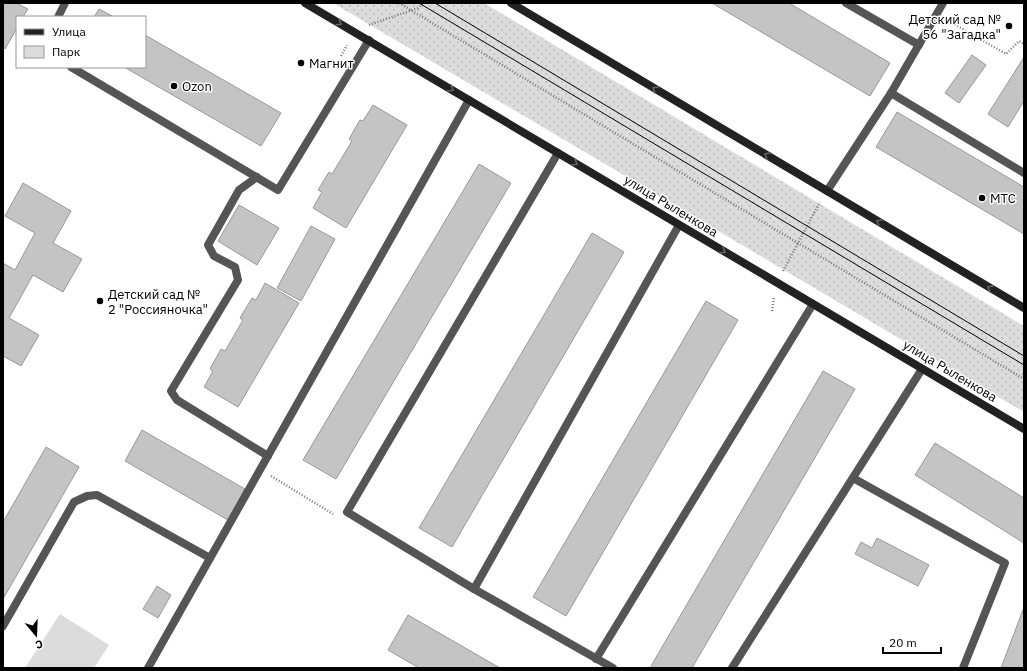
<svg xmlns="http://www.w3.org/2000/svg" width="1027" height="671" viewBox="0 0 1027 671" font-family="'IBM Plex Sans',sans-serif">
<style>
.grass{fill:url(#grass-dots)}
.park{fill:#dcdcdc}
.building{fill:#c4c4c4;stroke:#999}
.lines{fill:none;stroke-linecap:round;stroke-linejoin:round}
.path{stroke:#777;stroke-width:2.5;stroke-dasharray:1 2;stroke-linecap:butt}
.service{stroke:#555;stroke-width:8}
.secondary{stroke:#222;stroke-width:8}
.tram{stroke:#000;stroke-width:1}
.oneway{stroke:#646464}
.poi-dot{fill:#000;stroke:#fff;stroke-width:1.5}
.labels{text-anchor:middle;dominant-baseline:central;stroke-width:3;stroke-linejoin:round;paint-order:stroke}
.poi-label{font-size:13px;fill:#000;stroke:#fff;text-anchor:start}
.street-label{font-size:13px;fill:#000;stroke:#fff}
</style>
<defs>
<pattern id="grass-dots" width="8" height="8" patternUnits="userSpaceOnUse"><rect width="8" height="8" fill="#dcdcdc"/><path d="M2 2h.1M6 6h.1" fill="none" stroke="#bbb" stroke-width="1.8" stroke-linecap="round"/></pattern>
</defs>
<rect width="100%" height="100%" fill="#fff"/>
<polygon class="grass" points="333,3 484,3 1024,326 1024,412"/>
<polygon class="park" points="60,614 109,645 94,668 25,668"/>
<g class="building">
<polygon points="3,3 16,3 28,9 23,17 17,17 17,28 5,49 3,47"/>
<polygon points="712,3 789,3 890,63 870,96"/>
<polygon points="99,9 114,17 94,17"/>
<polygon points="145,35 281,113 261,146 124,67 145,67"/>
<polygon points="972,55 986,65 959,103 945,93"/>
<polygon points="1024,57 1024,101 1008,127 988,114"/>
<polygon points="373,105 407,125 346,228 313,208 322,192 318,190 329,172 332,174 352,141 349,139 360,120 363,121"/>
<polygon points="897,112 1024,187 1024,234 876,147"/>
<polygon points="479,164 511,183 336,479 303,460"/>
<polygon points="23,183 71,211 53,243 82,259 63,292 33,275 9,318 39,335 21,366 3,356 3,263 15,270 35,233 5,216"/>
<polygon points="239,205 279,228 257,265 218,241"/>
<polygon points="311,226 335,239 301,301 277,288"/>
<polygon points="592,233 624,252 452,547 419,528"/>
<polygon points="265,283 299,303 238,407 204,387 213,371 210,369 221,349 225,351 243,320 240,318 252,298 256,300"/>
<polygon points="706,301 738,320 566,616 533,597"/>
<polygon points="823,371 855,389 692,668 653,668 651,666"/>
<polygon points="142,430 245,489 228,520 125,461"/>
<polygon points="935,443 1024,498 1024,543 915,475"/>
<polygon points="46,447 79,467 3,599 3,522"/>
<polygon points="877,538 929,565 918,586 855,554 861,542 872,548"/>
<polygon points="157,586 171,595 158,618 143,609"/>
<polygon points="1024,607 1024,668 1001,668"/>
<polygon points="408,615 500,668 419,668 388,650"/>
</g>
<g class="lines">
<g class="path">
<polyline points="399,3 1024,379"/>
<polyline points="947,20 1006,54 1019,41 1024,44"/>
<polyline points="369,25 418,8 423,3"/>
<polyline points="341,56 347,45"/>
<polyline points="783,271 820,202"/>
<polyline points="772,311 774,297"/>
<polyline points="271,476 333,514"/>
</g>
<g class="service">
<polyline points="846,3 919,45"/>
<polyline points="58,17 65,3"/>
<polyline points="71,67 278,190 369,40"/>
<polyline points="891,93 1024,173"/>
<polyline points="558,153 347,512 474,589 613,668"/>
<polyline points="257,177 239,190 208,245 214,256 235,267 238,280 171,391 177,400 268,456"/>
<polyline points="827,191 891,93 943,3"/>
<polyline points="853,478 1005,563 963,668"/>
<polyline points="474,589 679,225"/>
<polyline points="3,626 74,502 87,496 97,495 210,558"/>
<polyline points="596,659 813,304"/>
<polyline points="148,668 469,100"/>
<polyline points="732,668 922,369"/>
</g>
<g class="secondary">
<polyline points="305,3 1024,429"/>
<polyline points="511,3 1024,308"/>
</g>
<g class="tram">
<polyline points="419,3 1024,365"/>
<polyline points="435,3 1024,356"/>
</g>
</g>
<defs><path id="oneway-chevron" d="M-2-3.5L2.5 0L-2 3.5" fill="none" stroke-width="1.6" stroke-linecap="round" stroke-linejoin="round"/></defs>
<g class="oneway">
<use href="#oneway-chevron" transform="translate(339 23) rotate(31)"/>
<use href="#oneway-chevron" transform="translate(451 89) rotate(31)"/>
<use href="#oneway-chevron" transform="translate(655 89) rotate(-149)"/>
<use href="#oneway-chevron" transform="translate(767 155) rotate(-149)"/>
<use href="#oneway-chevron" transform="translate(575 163) rotate(31)"/>
<use href="#oneway-chevron" transform="translate(879 222) rotate(-149)"/>
<use href="#oneway-chevron" transform="translate(723 251) rotate(31)"/>
<use href="#oneway-chevron" transform="translate(990 288) rotate(-149)"/>
</g>
<g class="poi-dot">
<circle cx="1009" cy="26" r="4"/>
<circle cx="301" cy="63" r="4"/>
<circle cx="174" cy="86" r="4"/>
<circle cx="982" cy="198" r="4"/>
<circle cx="100" cy="301" r="4"/>
</g>
<g class="labels">
<g class="poi-label">
<text x="1001" y="19" text-anchor="end">Детский сад №<tspan x="1001" dy="15">56 "Загадка"</tspan></text>
<text x="309" y="63">Магнит</text>
<text x="182" y="86">Ozon</text>
<text x="990" y="198">МТС</text>
<text x="108" y="294">Детский сад №<tspan x="108" dy="15">2 "Россияночка"</tspan></text>
</g>
<g class="street-label">
<text transform="translate(671 206) rotate(31)">улица Рыленкова</text>
<text transform="translate(950 371) rotate(31)">улица Рыленкова</text>
</g>
</g>
<rect width="1027" height="671" fill="none" stroke="#000000" stroke-width="8"/>
<rect x="16" y="16" width="130" height="52" fill="#ffffff" stroke="#999999"/>
<rect x="24" y="29" width="20" height="6" fill="#222222" stroke="#999999"/>
<text x="52" y="36" font-size="12" fill="#000000">Улица</text>
<rect x="24" y="46" width="20" height="12" fill="#dcdcdc" stroke="#999999"/>
<text x="52" y="56" font-size="12" fill="#000000">Парк</text>
<g transform="translate(36 635) rotate(161)" stroke="#ffffff" stroke-width="3" paint-order="stroke">
<path d="M0-3L7 15L0 10L-7 15Z" fill="#000000"/>
<text y="-6" font-size="11" font-weight="bold" text-anchor="middle" fill="#000000">С</text>
</g>
<path d="M883 647v6h58v-6" fill="none" stroke="#000000" stroke-width="2"/>
<text x="889" y="647" font-size="12" fill="#000000" stroke="#ffffff" stroke-width="3" paint-order="stroke">20 m</text>
</svg>
